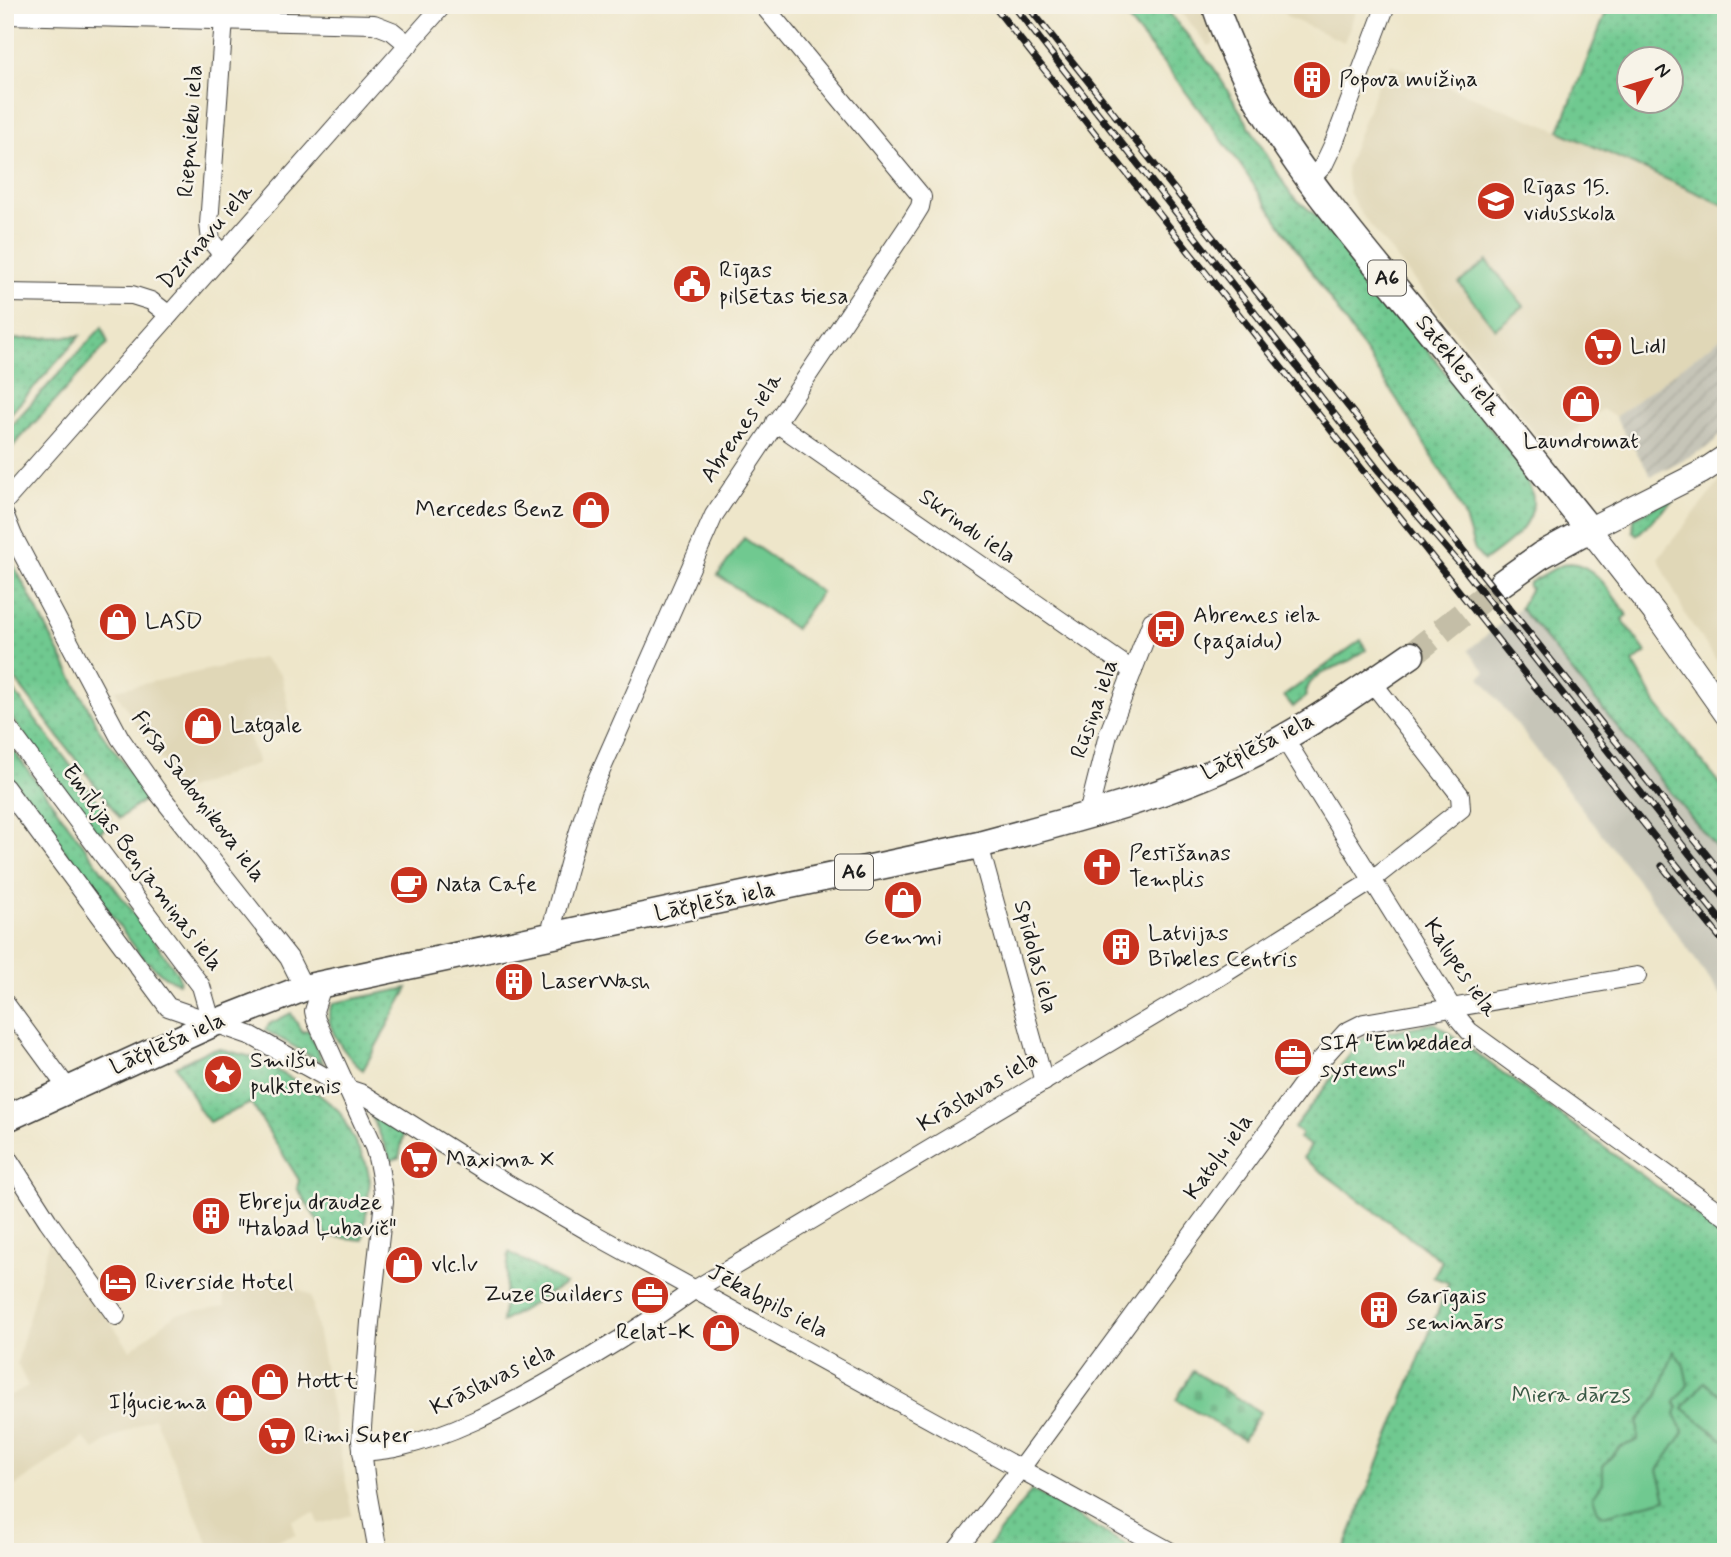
<svg xmlns="http://www.w3.org/2000/svg" width="1731" height="1557" viewBox="0 0 1731 1557" font-family="Mynerve,sans-serif">
<style>
.built{fill:#e0d7b7}
.industrial{fill:url(#industrial-furrows)}
.railway{fill:#c6c5b8}
.grass{fill:url(#grass-dots);stroke:#467256;stroke-width:2;fill-rule:evenodd}
.cemetery{fill:url(#cemetery-stones);stroke:#467256;stroke-width:2}
.pitch{fill:#70c990;stroke:#467256;stroke-width:2}
.lines{fill:none;stroke-linecap:round;stroke-linejoin:round}
.highway-tunnel{stroke:#c4bea7;stroke-width:26;stroke-dasharray:26 13;stroke-linecap:butt}
.minor-casing{stroke:#3c3a36;stroke-width:20}
.major-casing{stroke:#3c3a36;stroke-width:25}
.highway-casing{stroke:#3c3a36;stroke-width:29}
.minor{stroke:#fff;stroke-width:18}
.major{stroke:#fff;stroke-width:23}
.highway{stroke:#fff;stroke-width:26}
.rail-casing{stroke:#1c1c1c;stroke-width:7}
.rail{stroke:#f7f3e8;stroke-width:4.5;stroke-dasharray:13;stroke-linecap:butt}
.labels{text-anchor:middle;dominant-baseline:central;stroke-width:5;stroke-linejoin:round;paint-order:stroke}
.shield{fill:#f7f3e8;stroke:#5e5c59;stroke-width:2}
.shield-label{font-size:21px;font-weight:bold;fill:#1c1c1c}
.poi-label{font-size:23px;fill:#1c1c1c;stroke:#f7f3e8;text-anchor:start}
.street-label{font-size:23px;fill:#1c1c1c;stroke:#f7f3e8}
.park-label{font-size:23px;fill:#395945;stroke:#f7f3e8}
</style>
<defs>
<pattern id="industrial-furrows" width="10" height="10" patternUnits="userSpaceOnUse" patternTransform="scale(1.75)"><rect width="10" height="10" fill="#c6c5b8"/><path d="M-1 1l2-2M0 10L10 0M9 11l2-2" fill="none" stroke="#aaa99e"/></pattern>
<pattern id="grass-dots" width="8" height="8" patternUnits="userSpaceOnUse" patternTransform="scale(1.75)"><rect width="8" height="8" fill="#70c990"/><path d="M2 2h.1M6 6h.1" fill="none" stroke="#60ac7c" stroke-width="1.8" stroke-linecap="round"/></pattern>
<pattern id="cemetery-stones" width="16" height="16" patternUnits="userSpaceOnUse" patternTransform="scale(1.75)"><rect width="16" height="16" fill="#70c990"/><path d="M2 7V4a2 2 0 0 1 4 0v3zM10 15v-3a2 2 0 0 1 4 0v3z" fill="#60ac7c"/></pattern>
</defs>
<rect width="100%" height="100%" fill="#f7f3e8"/>
<filter id="ink" filterUnits="userSpaceOnUse"><feTurbulence type="fractalNoise" baseFrequency=".0143" numOctaves="2"/><feDisplacementMap in="SourceGraphic" scale="14" xChannelSelector="R" yChannelSelector="G"/><feConvolveMatrix kernelMatrix="1 2 1 2 8 2 1 2 1" color-interpolation-filters="sRGB"/></filter>
<filter id="wash" filterUnits="userSpaceOnUse"><feTurbulence type="fractalNoise" baseFrequency=".00686" numOctaves="4" result="noise"/><feDisplacementMap in="SourceGraphic" scale="28" xChannelSelector="R" yChannelSelector="G"/><feGaussianBlur stdDeviation="1.57" result="paint"/><feColorMatrix in="noise" values="0 0 0 0 0 0 0 0 0 0 0 0 0 0 0 0 0 1.4 0 .05"/><feComposite in="paint" operator="in"/></filter>
<g filter="url(#wash)">
<rect width="100%" height="100%" fill="#eee6ca"/>
<g class="built">
<polygon points="1175,5 1202,5 1214,43 1209,46"/>
<polygon points="1272,5 1358,5 1344,42 1287,17 1284,12"/>
<polygon points="1391,64 1559,131 1726,206 1726,334 1615,417 1602,409 1549,451 1359,211 1349,192 1346,168 1378,83 1386,76"/>
<polygon points="1726,474 1726,674 1686,616 1658,558"/>
<polygon points="262,658 281,674 292,722 246,729 258,763 177,793 163,760 159,759 115,690"/>
<polygon points="53,1238 130,1350 176,1314 225,1306 222,1289 278,1276 311,1296 352,1515 319,1524 315,1513 292,1520 296,1535 236,1552 212,1552 154,1417 107,1441 95,1450 83,1438 11,1489 5,1479 5,1398 28,1386 17,1363 49,1240"/>
</g>
<polygon class="industrial" points="1726,334 1726,429 1710,446 1651,476 1615,417"/>
<polygon class="railway" points="1520,608 1641,757 1726,855 1726,1002 1645,890 1480,677 1486,672 1468,650"/>
<g class="grass">
<path d="M1116,5H1163L1214,68L1291,195L1324,222L1519,464C1520,478 1529,481 1532,493C1540,524 1505,545 1484,561L1475,551L1464,515L1449,484L1398,401L1237,160L1170,71Z"/>
<path d="M1609,5H1726V206L1559,131ZM1630,60H1672V102H1630Z"/>
<polygon points="102,327 108,343 5,455 5,432"/>
<polygon points="80,336 5,420 5,340"/>
<polygon points="1682,492 1637,535 1633,531 1634,518"/>
<polygon points="6,550 99,729 148,797 120,818 5,666"/>
<path d="M1570,563C1597,565 1612,595 1627,615L1622,619L1646,652L1633,662L1657,705L1726,792V860L1520,608L1531,588L1528,587L1529,583L1559,566Z"/>
<path d="M1361,640L1366,650C1359,654 1353,659 1347,662C1329,671 1307,674 1306,696L1293,707L1284,696Z"/>
<polygon points="5,679 109,816 110,824 98,834 5,709"/>
<polygon points="5,739 177,972 180,980 178,983 165,977 142,957 5,770"/>
<path d="M408,988L363,1070C348,1059 317,1020 334,1003Z"/>
<polygon points="291,1013 302,1032 308,1030 323,1063 265,1030 269,1024"/>
<polygon points="1435,1023 1726,1237 1726,1552 1343,1552 1449,1283 1433,1277 1442,1261 1303,1158 1311,1146 1299,1138 1302,1134 1294,1128 1361,1040 1369,1035"/>
<polygon points="220,1049 252,1057 315,1091 339,1111 366,1163 370,1180 363,1240 327,1236 297,1188 299,1180 251,1103 209,1122 199,1109 176,1066 209,1050"/>
<polygon points="369,1110 404,1132 399,1158 391,1160"/>
<polygon points="509,1252 565,1284 502,1322"/>
<polygon points="1032,1490 1138,1552 984,1552"/>
</g>
<polygon class="cemetery" points="1193,1371 1260,1412 1243,1440 1176,1400"/>
<g class="pitch">
<polygon points="1487,261 1524,306 1495,329 1459,283"/>
<polygon points="744,538 821,592 795,629 718,575"/>
<polygon points="1674,1351 1684,1366 1688,1385 1675,1402 1678,1408 1675,1414 1684,1432 1658,1470 1666,1499 1604,1515 1598,1511 1593,1497 1603,1483 1603,1466 1619,1448 1638,1440 1638,1422 1658,1395"/>
<polygon points="1704,1382 1726,1399 1726,1437 1723,1440 1683,1408"/>
</g>
</g>
<g filter="url(#ink)">
<g class="lines">
<polyline class="highway-tunnel" points="1411,655 1502,583"/>
<g class="minor-casing">
<g id="minor">
<polyline points="5,15 374,24 392,31 409,45"/>
<polyline points="1310,179 1323,166 1334,143 1386,5"/>
<polyline points="223,255 211,241 209,224 225,5"/>
<polyline points="5,293 132,295 151,301 169,315"/>
<polyline points="775,422 1133,671"/>
<polyline points="5,501 443,5"/>
<polyline points="5,516 13,536 120,738 157,791 289,958 304,988"/>
<polyline points="5,724 201,986 212,1024"/>
<polyline points="1284,738 1459,1019 1469,1031 1726,1217"/>
<polyline points="5,787 168,1007 252,1036 345,1088 363,1094 485,1171 590,1232 1171,1552"/>
<polyline points="1088,814 1108,735 1152,621"/>
<polyline points="979,845 1044,1082"/>
<polyline points="549,937 572,853 591,793 714,515 912,220 920,207 922,197 763,5"/>
<path d="M323,983L314,1011L316,1020L374,1147C380,1165 382,1182 384,1201L370,1322L361,1440L367,1491L378,1552"/>
<polyline points="5,1003 68,1089"/>
<polyline points="5,1154 48,1221 116,1316"/>
<path d="M362,1452C374,1451 387,1450 399,1447C451,1435 499,1410 545,1384C597,1355 646,1324 694,1290L1219,977L1364,886L1461,809L1460,795L1372,682"/>
<polyline points="955,1552 1021,1468 1318,1063 1346,1032 1364,1023 1637,976"/>
</g>
</g>
<g class="major-casing">
<polyline id="major" points="1726,456 1702,472 1589,529 1654,612 1726,714"/>
</g>
<g class="highway-casing">
<g id="highway">
<path d="M1215,5C1254,123 1333,211 1410,306C1470,380 1529,455 1589,529L1540,556L1502,583"/>
<path d="M5,1119L212,1024L304,988L979,845C1067,821 1160,799 1243,759C1303,731 1357,692 1411,655"/>
</g>
</g>
<use href="#minor" class="minor"/>
<use href="#major" class="major"/>
<use href="#highway" class="highway"/>
<g class="rail-casing">
<g id="rail">
<polyline points="993,5 1726,927"/>
<polyline points="1013,5 1379,471 1460,564 1726,900"/>
<polyline points="1027,5 1726,879"/>
<polyline points="1662,866 1726,945"/>
</g>
</g>
<use href="#rail" class="rail"/>
</g>
</g>
<defs>
<g id="building-disc" transform="scale(2.0125)"><circle r="9.5" fill="#c8321e" stroke="#f7f3e8"/><path d="M-4-6H4V6H1V3H-1V6H-4ZM-2.5-4.3h1.7v1.8h-1.7ZM.8-4.3h1.7v1.8H.8ZM-2.5-1h1.7V.8h-1.7ZM.8-1h1.7V.8H.8Z" fill="#fff"/></g>
<g id="school-disc" transform="scale(2.0125)"><circle r="9.5" fill="#c8321e" stroke="#f7f3e8"/><path d="M0-5L7-2L0 1L-7-2ZM-4 1L0 2.5L4 1V4Q0 6-4 4Z" fill="#fff"/></g>
<g id="civic-disc" transform="scale(2.0125)"><circle r="9.5" fill="#c8321e" stroke="#f7f3e8"/><path d="M-.6-6.5H3V-4.5H.6V-3L4-1V1h2V6H-6V1h2V-1L-.6-3ZM-1.2 2.5V6h2.4V2.5Z" fill="#fff"/></g>
<g id="supermarket-disc" transform="scale(2.0125)"><circle r="9.5" fill="#c8321e" stroke="#f7f3e8"/><path d="M-6-5.5h2.5l.6 2H6L4.5 2H-2.5L-4.4-4H-6ZM-1.5 3.2a1.3 1.3 0 1 0 .1 0ZM3 3.2a1.3 1.3 0 1 0 .1 0Z" fill="#fff"/></g>
<g id="shop-disc" transform="scale(2.0125)"><circle r="9.5" fill="#c8321e" stroke="#f7f3e8"/><path d="M-5-2.5h2.3a2.7 3.5 0 0 1 5.4 0H5L5.5 6h-11ZM-1.5-2.5h3a1.5 2.3 0 0 0-3 0Z" fill="#fff"/></g>
<g id="bus-disc" transform="scale(2.0125)"><circle r="9.5" fill="#c8321e" stroke="#f7f3e8"/><path d="M-5-6H5V4H4V6H2V4H-2V6H-4V4H-5ZM-3.5-4V0h7V-4ZM-3.5 1.2v1.5H-2V1.2ZM2 1.2v1.5H3.5V1.2Z" fill="#fff"/></g>
<g id="church-disc" transform="scale(2.0125)"><circle r="9.5" fill="#c8321e" stroke="#f7f3e8"/><path d="M-1.2-6h2.4v3.5h3.3v2.4h-3.3V6h-2.4V-.1h-3.3v-2.4h3.3Z" fill="#fff"/></g>
<g id="cafe-disc" transform="scale(2.0125)"><circle r="9.5" fill="#c8321e" stroke="#f7f3e8"/><path d="M-5.5-4.5H6V0H3Q3 3.5 0 3.5H-2.5Q-5.5 3.5-5.5 0ZM3-3.2v2h1.7v-2ZM-6 4.5H4V6H-6Z" fill="#fff"/></g>
<g id="office-disc" transform="scale(2.0125)"><circle r="9.5" fill="#c8321e" stroke="#f7f3e8"/><path d="M-6-3h4V-5.5h4V-3h4V5H-6ZM-1-4.5V-3h2v-1.5ZM-6 0V1H6V0Z" fill="#fff"/></g>
<g id="sight-disc" transform="scale(2.0125)"><circle r="9.5" fill="#c8321e" stroke="#f7f3e8"/><path d="M0-6L1.8-2.2L6-1.7L2.9 1.2L3.7 5.4L0 3.3L-3.7 5.4L-2.9 1.2L-6-1.7L-1.8-2.2Z" fill="#fff"/></g>
<g id="hotel-disc" transform="scale(2.0125)"><circle r="9.5" fill="#c8321e" stroke="#f7f3e8"/><path d="M-6-4.5h1.5V1H6V5H4.5V3h-9V5H-6ZM-4 0a1.8 1.8 0 1 1 3.6 0ZM.5 0V-2.5h3Q6-2.5 6 0Z" fill="#fff"/></g>
</defs>
<g fill-rule="evenodd">
<use href="#building-disc" x="1312" y="80"/>
<use href="#school-disc" x="1496" y="201"/>
<use href="#civic-disc" x="692" y="284"/>
<use href="#supermarket-disc" x="1603" y="347"/>
<use href="#shop-disc" x="1581" y="404"/>
<use href="#shop-disc" x="591" y="510"/>
<use href="#shop-disc" x="118" y="622"/>
<use href="#bus-disc" x="1166" y="629"/>
<use href="#shop-disc" x="203" y="726"/>
<use href="#church-disc" x="1102" y="867"/>
<use href="#cafe-disc" x="409" y="885"/>
<use href="#shop-disc" x="903" y="900"/>
<use href="#building-disc" x="1121" y="947"/>
<use href="#building-disc" x="514" y="982"/>
<use href="#office-disc" x="1293" y="1057"/>
<use href="#sight-disc" x="223" y="1074"/>
<use href="#supermarket-disc" x="419" y="1160"/>
<use href="#building-disc" x="211" y="1216"/>
<use href="#shop-disc" x="404" y="1265"/>
<use href="#hotel-disc" x="118" y="1283"/>
<use href="#office-disc" x="650" y="1295"/>
<use href="#building-disc" x="1379" y="1310"/>
<use href="#shop-disc" x="721" y="1333"/>
<use href="#shop-disc" x="270" y="1382"/>
<use href="#shop-disc" x="234" y="1403"/>
<use href="#supermarket-disc" x="277" y="1436"/>
</g>
<g class="labels">
<g class="shield">
<rect x="1368" y="260.5" width="38" height="35" rx="5"/>
<rect x="835" y="854.5" width="38" height="35" rx="5"/>
</g>
<g class="shield-label">
<text x="1387" y="278">A6</text>
<text x="854" y="872">A6</text>
</g>
<g class="poi-label">
<text x="1339" y="80">Popova muižiņa</text>
<text x="1523" y="188">Rīgas 15.<tspan x="1523" dy="26">vidusskola</tspan></text>
<text x="719" y="271">Rīgas<tspan x="719" dy="26">pilsētas tiesa</tspan></text>
<text x="1630" y="347">Lidl</text>
<text x="1581" y="442" text-anchor="middle">Laundromat</text>
<text x="564" y="510" text-anchor="end">Mercedes Benz</text>
<text x="1193" y="616">Abrenes iela<tspan x="1193" dy="26">(pagaidu)</tspan></text>
<text x="145" y="622">LASD</text>
<text x="230" y="726">Latgale</text>
<text x="1129" y="854">Pestīšanas<tspan x="1129" dy="26">Templis</tspan></text>
<text x="436" y="885">Nata Cafe</text>
<text x="1148" y="934">Latvijas<tspan x="1148" dy="26">Bībeles Centris</tspan></text>
<text x="903" y="938" text-anchor="middle">Gemmi</text>
<text x="541" y="982">LaserWash</text>
<text x="1320" y="1044">SIA "Embedded<tspan x="1320" dy="26">systems"</tspan></text>
<text x="250" y="1061">Smilšu<tspan x="250" dy="26">pulkstenis</tspan></text>
<text x="446" y="1160">Maxima X</text>
<text x="238" y="1203">Ebreju draudze<tspan x="238" dy="26">"Habad Ļubavič"</tspan></text>
<text x="431" y="1265">vlc.lv</text>
<text x="145" y="1283">Riverside Hotel</text>
<text x="623" y="1295" text-anchor="end">Zuze Builders</text>
<text x="1406" y="1297">Garīgais<tspan x="1406" dy="26">seminārs</tspan></text>
<text x="694" y="1333" text-anchor="end">Relat-K</text>
<text x="297" y="1382">Hottt</text>
<text x="207" y="1403" text-anchor="end">Iļģuciema</text>
<text x="304" y="1436">Rimi Super</text>
</g>
<g class="street-label">
<text transform="translate(191 131) rotate(-86)">Riepnieku iela</text>
<text transform="translate(206 237) rotate(-49)">Dzirnavu iela</text>
<text transform="translate(1458 366) rotate(51)">Satekles iela</text>
<text transform="translate(742 428) rotate(-56)">Abrenes iela</text>
<text transform="translate(967 527) rotate(35)">Skrindu iela</text>
<text transform="translate(1095 709) rotate(-71)">Rūsiņa iela</text>
<text transform="translate(1258 747) rotate(-27)">Lāčplēša iela</text>
<text transform="translate(198 797) rotate(53)">Firsa Sadovņikova iela</text>
<text transform="translate(142 868) rotate(53)">Emīlijas Benjamiņas iela</text>
<text transform="translate(715 902) rotate(-12)">Lāčplēša iela</text>
<text transform="translate(1035 957) rotate(75)">Spīdolas iela</text>
<text transform="translate(1460 968) rotate(56)">Kalupes iela</text>
<text transform="translate(168 1044) rotate(-24)">Lāčplēša iela</text>
<text transform="translate(978 1092) rotate(-31)">Krāslavas iela</text>
<text transform="translate(1219 1157) rotate(-54)">Katoļu iela</text>
<text transform="translate(768 1302) rotate(28)">Jēkabpils iela</text>
<text transform="translate(493 1380) rotate(-26)">Krāslavas iela</text>
</g>
<g class="park-label">
<text x="1571" y="1396">Miera dārzs</text>
</g>
</g>
<rect width="1731" height="1557" fill="none" stroke="#f7f3e8" stroke-width="28"/>
<g transform="translate(1650 80) rotate(52)"><circle r="33" fill="#f7f3e8" stroke="#9f9d96" stroke-width="2"/>
<path d="M0-5L12 26L0 18L-12 26Z" fill="#c8321e"/>
<text y="-10" font-size="19" font-weight="bold" text-anchor="middle" fill="#1c1c1c">N</text>
</g>
</svg>
